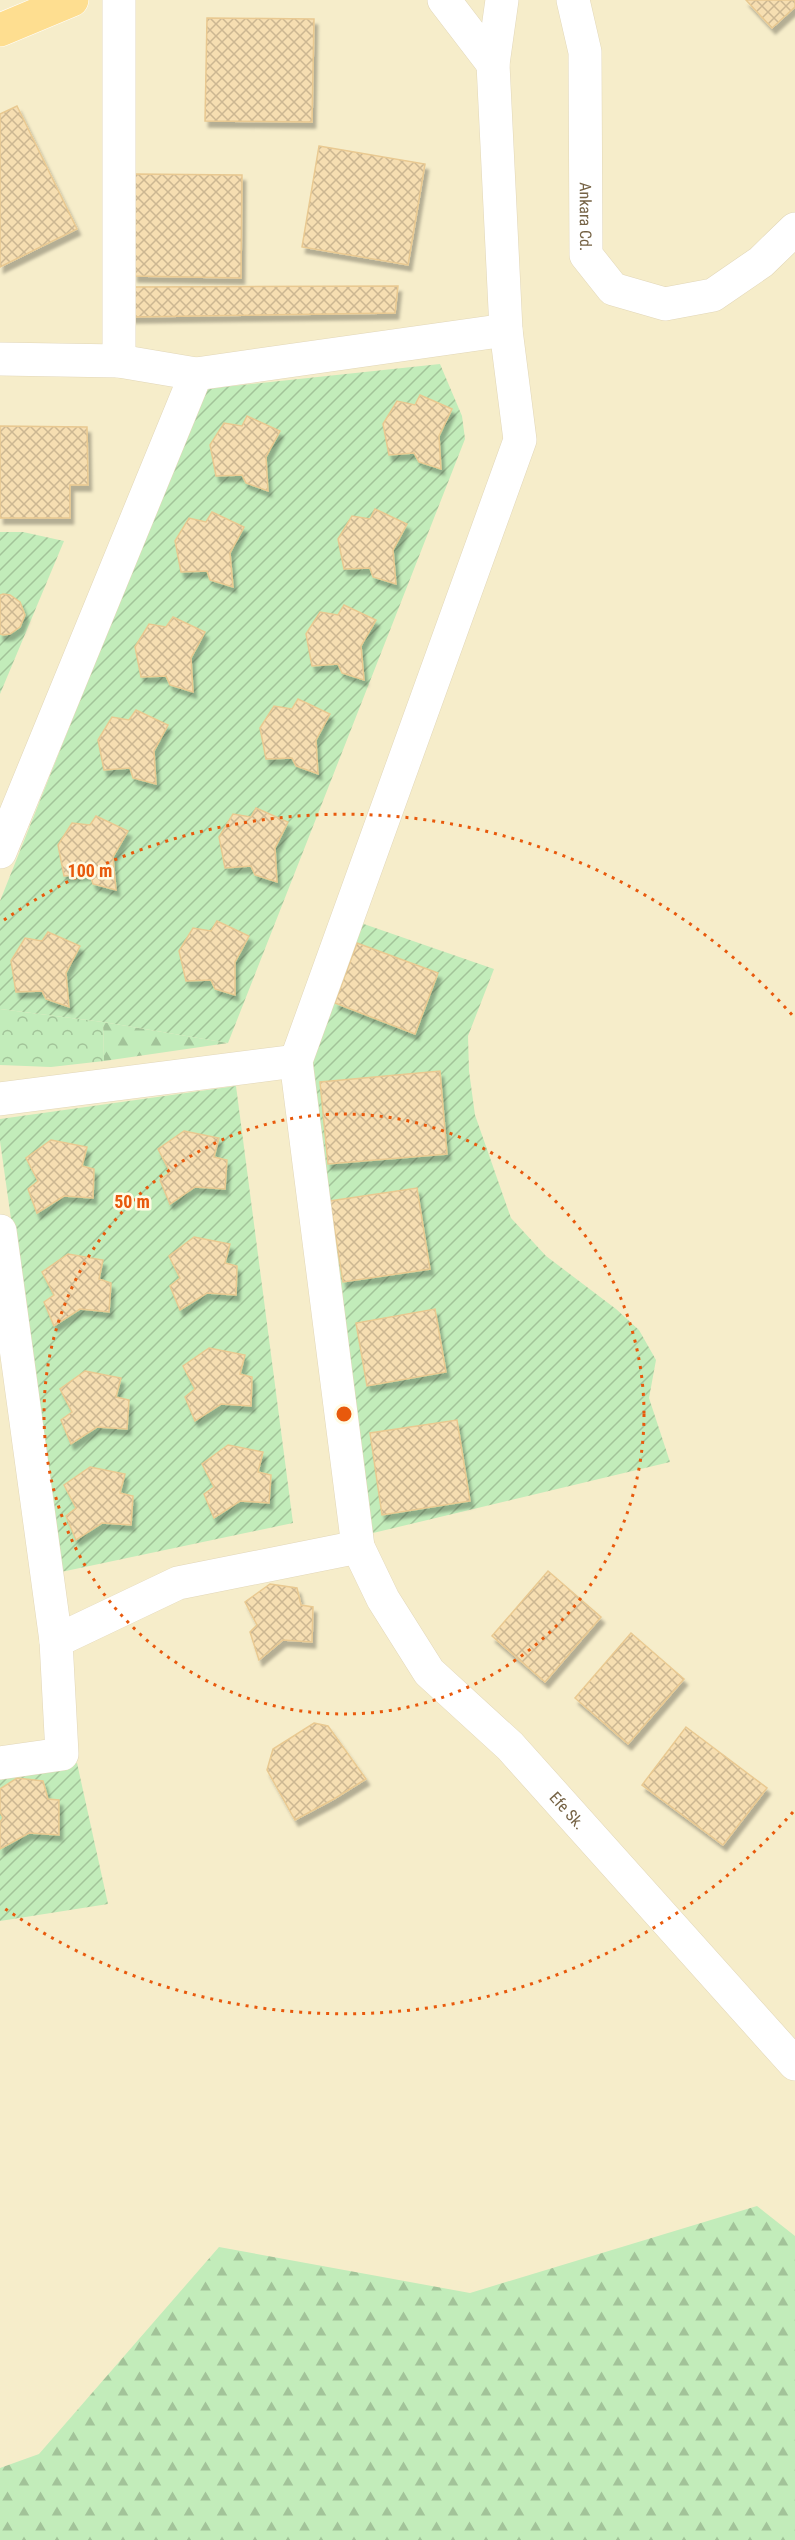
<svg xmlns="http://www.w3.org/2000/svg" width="795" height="2540" viewBox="0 0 795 2540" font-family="'Roboto Condensed',sans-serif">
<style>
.residential{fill:#f6edca}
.forest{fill:url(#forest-firs)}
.park{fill:url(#park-crowns)}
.garden{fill:url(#garden-furrows)}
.building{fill:url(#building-cross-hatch);stroke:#e9c991;stroke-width:1.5;filter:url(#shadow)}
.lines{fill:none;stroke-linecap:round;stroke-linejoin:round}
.minor-casing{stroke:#e2d7b8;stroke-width:34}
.trunk-casing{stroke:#fff;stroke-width:34}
.minor{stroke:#fff;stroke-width:33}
.trunk{stroke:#fede90;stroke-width:33}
.ring{fill:none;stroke:#e8590c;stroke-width:3;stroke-dasharray:3 6}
.labels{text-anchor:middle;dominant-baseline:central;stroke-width:5;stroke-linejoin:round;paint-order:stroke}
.street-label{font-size:16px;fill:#756244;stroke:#fffbe4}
.centre{fill:#e8590c;stroke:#fffbe4;stroke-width:3}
.ring-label{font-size:18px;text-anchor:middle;font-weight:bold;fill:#e8590c;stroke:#fffbe4;stroke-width:5;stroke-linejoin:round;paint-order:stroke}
</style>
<defs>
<pattern id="forest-firs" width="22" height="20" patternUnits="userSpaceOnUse" patternTransform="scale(1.5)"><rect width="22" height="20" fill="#c2ecba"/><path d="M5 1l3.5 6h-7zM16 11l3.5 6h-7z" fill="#a2c399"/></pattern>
<pattern id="park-crowns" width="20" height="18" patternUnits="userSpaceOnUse" patternTransform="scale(1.5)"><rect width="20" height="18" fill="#c2ecba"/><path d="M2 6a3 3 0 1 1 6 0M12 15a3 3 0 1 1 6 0" fill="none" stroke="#a2c399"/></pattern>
<pattern id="garden-furrows" width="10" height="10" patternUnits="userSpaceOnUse" patternTransform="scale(1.5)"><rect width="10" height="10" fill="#c2ecba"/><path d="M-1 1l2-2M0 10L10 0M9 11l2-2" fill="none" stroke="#a2c399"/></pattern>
<pattern id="building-cross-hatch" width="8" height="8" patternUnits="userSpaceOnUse" patternTransform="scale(1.5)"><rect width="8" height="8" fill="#f6deb1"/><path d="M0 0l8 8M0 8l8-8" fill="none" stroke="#ccb792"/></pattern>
<filter id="shadow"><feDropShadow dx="3.5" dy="6" stdDeviation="1.5" flood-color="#0004"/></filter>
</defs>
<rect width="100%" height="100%" fill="#fefadc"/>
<rect class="residential" x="0" y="0" width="795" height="2540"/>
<g class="forest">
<polygon points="103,1022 228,1043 104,1061"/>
<polygon points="757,2206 795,2236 795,2540 0,2540 0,2468 39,2454 219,2247 470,2293"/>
</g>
<polygon class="park" points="0,1009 103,1022 104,1061 51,1067 0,1065"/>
<g class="garden">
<polygon points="440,364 462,416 465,439 228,1043 103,1022 0,1009 0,901 204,389"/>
<polygon points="0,532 23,532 64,541 0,694"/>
<polygon points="358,922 494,969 468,1036 469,1071 475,1115 511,1218 546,1256 616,1309 639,1330 656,1360 649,1398 670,1462 373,1533 310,1068"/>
<polygon points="236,1086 293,1523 61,1572 0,1141 0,1119"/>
<polygon points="77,1763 108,1904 0,1921 0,1774"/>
</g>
<g class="building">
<polygon points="746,0 795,0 795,7 772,28"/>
<polygon points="207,18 314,19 312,122 205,121"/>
<polygon points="17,106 77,229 0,267 0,114"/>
<polygon points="319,146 425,164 408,265 302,247"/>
<polygon points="134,174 242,175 241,278 134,276"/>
<polygon points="398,286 395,313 130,317 130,287"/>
<polygon points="420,395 452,409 439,436 441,469 419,462 414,453 389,455 383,424 397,401 415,405"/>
<polygon points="247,416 280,431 266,457 268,491 246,483 242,475 216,476 210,445 224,423 242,426"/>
<polygon points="0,426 87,427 88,485 70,485 70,518 0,518"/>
<polygon points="375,509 407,524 393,550 396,584 373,577 370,568 344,569 338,539 352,516 370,519"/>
<polygon points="212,512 244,527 230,553 233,587 210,580 207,571 181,572 175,541 189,518 206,522"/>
<polygon points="3,594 10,595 20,602 25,615 20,627 10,634 3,635 0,634 0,595"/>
<polygon points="344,605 376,620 361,646 364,680 342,673 338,664 312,666 306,634 320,612 338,615"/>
<polygon points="173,617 205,632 191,658 193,692 170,685 166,676 141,677 135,647 149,624 166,627"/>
<polygon points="298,699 330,714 316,740 318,774 296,766 292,758 266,759 260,728 274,706 292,709"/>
<polygon points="136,710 168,725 154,751 156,784 133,778 130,768 104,770 98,740 112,717 129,720"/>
<polygon points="256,808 288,822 275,848 277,882 255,875 251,866 225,868 219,837 233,814 251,817"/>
<polygon points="96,816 128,831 113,857 116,890 93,884 90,874 64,876 58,845 72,823 90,825"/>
<polygon points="217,921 249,936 235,962 235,995 215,989 211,980 186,981 179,951 193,928 211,931"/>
<polygon points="48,932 80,946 66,973 69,1007 46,999 42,991 16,992 11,961 25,938 42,941"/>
<polygon points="357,943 438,973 415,1034 335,1003"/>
<polygon points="440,1071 447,1154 328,1164 320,1082"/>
<polygon points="184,1131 219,1138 214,1157 227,1160 225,1189 195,1187 170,1204 160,1180 170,1172 158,1149"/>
<polygon points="51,1140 87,1147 82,1166 94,1169 93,1198 64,1196 37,1213 28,1189 38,1181 26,1158"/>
<polygon points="417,1188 430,1269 343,1282 330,1201"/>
<polygon points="194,1237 230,1244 225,1263 237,1266 236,1295 207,1293 180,1310 170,1286 180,1278 169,1256"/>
<polygon points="68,1254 103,1260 99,1279 111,1283 109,1312 80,1309 54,1326 44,1302 54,1295 42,1272"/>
<polygon points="435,1309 446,1372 367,1386 356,1323"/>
<polygon points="209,1348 245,1355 240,1374 252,1377 251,1406 221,1404 195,1421 185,1397 195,1389 183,1366"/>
<polygon points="85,1371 121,1378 116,1397 129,1400 127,1429 97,1427 71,1444 61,1420 72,1412 60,1389"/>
<polygon points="457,1420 470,1501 382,1515 370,1433"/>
<polygon points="228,1445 263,1452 258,1472 271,1475 269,1503 240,1501 214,1518 204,1494 214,1487 202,1464"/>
<polygon points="90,1467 125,1474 120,1493 133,1496 131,1525 102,1523 76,1540 66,1516 76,1508 64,1485"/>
<polygon points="548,1571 601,1617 545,1682 492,1636"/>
<polygon points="270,1584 297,1588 301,1605 313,1607 312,1642 283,1640 259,1660 250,1632 257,1625 245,1602"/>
<polygon points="631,1633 684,1679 628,1744 575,1698"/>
<polygon points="314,1723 328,1726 366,1779 334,1799 295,1820 267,1770 273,1749"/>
<polygon points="686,1727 767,1788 723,1845 642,1785"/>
<polygon points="17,1778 43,1781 48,1799 59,1800 59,1835 29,1833 0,1849 0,1822 3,1818 0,1812 0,1789"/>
</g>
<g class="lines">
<g class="minor-casing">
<g id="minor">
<polyline points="444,0 493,64"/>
<path id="s1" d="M502,0L493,64L506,330L520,440L296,1061L358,1547L383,1599L429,1672L510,1746L795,2064"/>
<path id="s2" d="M573,0L585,52L586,255L613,289L665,304L713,295L761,262L795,229"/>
<polyline points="0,359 119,361 196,374"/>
<polyline points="119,361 119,0"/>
<polyline points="0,852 196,374 506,330"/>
<polyline points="0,1099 296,1061"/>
<polyline points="0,1231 56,1641"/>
<polyline points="0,1763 62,1754 56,1641 178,1583 358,1547"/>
</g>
</g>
<g class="trunk-casing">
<polyline id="trunk" points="0,30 72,0"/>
</g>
<use href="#minor" class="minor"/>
<use href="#trunk" class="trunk"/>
</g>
<g class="ring">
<circle cx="344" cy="1414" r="300"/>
<path d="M793 1812A600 600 0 0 1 4 1908M4 920A600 600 0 0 1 793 1016"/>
</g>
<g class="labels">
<g class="street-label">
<text stroke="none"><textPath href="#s2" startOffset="218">Ankara Cd.</textPath></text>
<text stroke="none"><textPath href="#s1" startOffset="1932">Efe Sk.</textPath></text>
</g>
</g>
<circle cx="344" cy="1414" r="9" class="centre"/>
<g class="ring-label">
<text x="90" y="877">100 m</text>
<text x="132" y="1208">50 m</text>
</g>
</svg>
